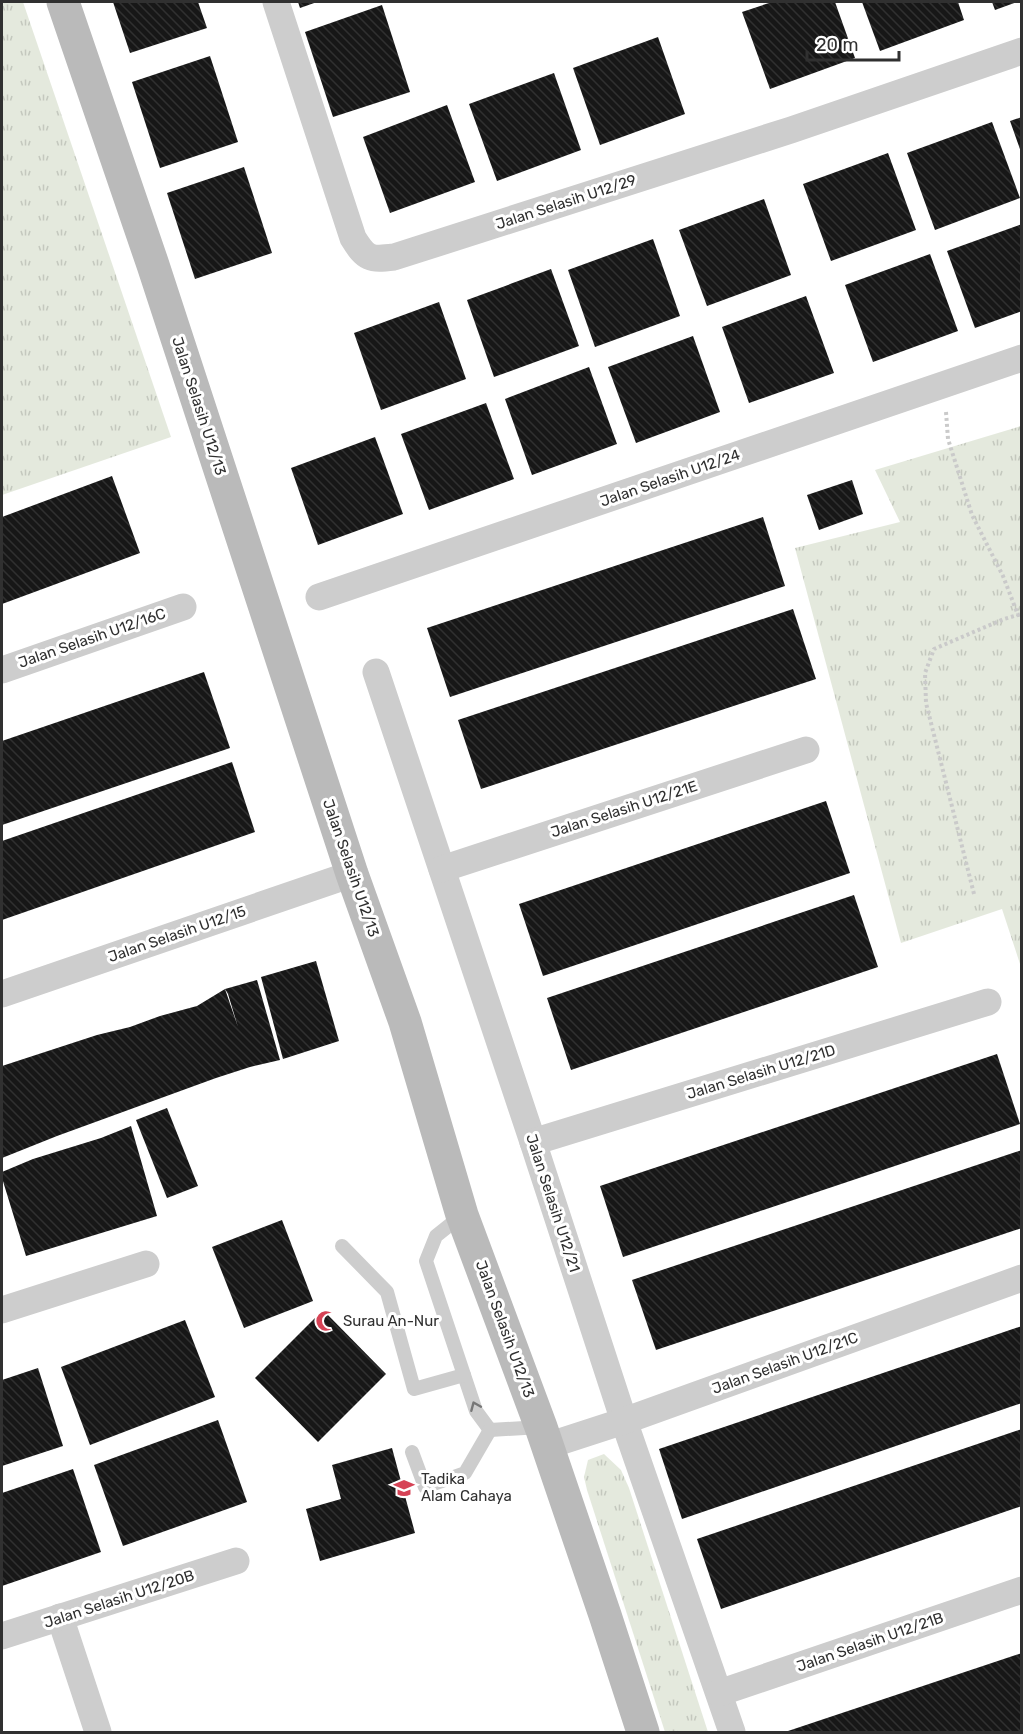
<svg xmlns="http://www.w3.org/2000/svg" width="1023" height="1734" viewBox="0 0 1023 1734" font-family="Rubik,sans-serif">
<style>
.grass{fill:url(#grass-tufts)}
.building{fill:url(#building-back-hatch)}
.lines{fill:none;stroke-linecap:round;stroke-linejoin:round}
.path{stroke:#cacaca;stroke-width:4;stroke-dasharray:3 3;stroke-linecap:butt}
.lane{stroke:#cdcdcd;stroke-width:14}
.street{stroke:#cdcdcd;stroke-width:27}
.secondary{stroke:#bababa;stroke-width:33}
.oneway{stroke:#777}
.labels{text-anchor:middle;dominant-baseline:central;stroke-width:6;stroke-linejoin:round;paint-order:stroke}
.street-label{font-size:15px;fill:#303030;stroke:#fff}
.poi-label{font-size:15px;fill:#303030;stroke:#fff;text-anchor:start}
</style>
<defs>
<pattern id="grass-tufts" width="24" height="20" patternUnits="userSpaceOnUse" patternTransform="scale(1.5)"><rect width="24" height="20" fill="#e4e9dd"/><path d="M3 7l-1-3M5 7V3M7 7l1-3M15 17l-1-3M17 17v-4M19 17l1-3" fill="none" stroke="#c4c8be"/></pattern>
<pattern id="building-back-hatch" width="6" height="6" patternUnits="userSpaceOnUse" patternTransform="scale(1.5)"><rect width="6" height="6" fill="#171717"/><path d="M-1 5l2 2M0 0l6 6M5-1l2 2" fill="none" stroke="#303030"/></pattern>
</defs>
<rect width="100%" height="100%" fill="#fff"/>
<g class="grass">
<polygon points="2,2 23,2 171,437 2,495"/>
<polygon points="1021,426 1022,426 1021,967 1002,909 901,943 795,548 900,522 875,470"/>
<polygon points="604,1454 621,1470 629,1488 708,1732 665,1732 587,1490 584,1477 588,1460"/>
</g>
<g class="building">
<polygon points="113,2 198,2 207,28 130,53"/>
<polygon points="298,2 317,2 300,8"/>
<polygon points="772,2 835,2 855,58 770,89 742,12"/>
<polygon points="862,2 958,2 964,20 880,51"/>
<polygon points="992,2 1017,2 995,10"/>
<polygon points="382,5 410,92 333,117 305,32"/>
<polygon points="658,37 685,114 600,145 573,68"/>
<polygon points="210,56 238,142 160,168 132,82"/>
<polygon points="554,73 581,150 497,181 469,104"/>
<polygon points="447,105 475,182 390,213 363,137"/>
<polygon points="1022,117 1022,152 1021,152 1010,121"/>
<polygon points="992,122 1020,198 935,230 907,153"/>
<polygon points="888,153 916,230 831,261 803,184"/>
<polygon points="244,167 272,253 195,279 167,193"/>
<polygon points="764,199 791,275 707,306 679,230"/>
<polygon points="1022,224 1022,311 975,328 947,251"/>
<polygon points="653,239 680,316 595,347 568,270"/>
<polygon points="930,254 958,331 873,362 845,285"/>
<polygon points="551,269 579,346 494,377 467,300"/>
<polygon points="806,296 834,373 749,403 722,327"/>
<polygon points="439,302 466,379 381,410 354,333"/>
<polygon points="693,336 720,412 636,443 608,367"/>
<polygon points="589,367 617,444 532,475 505,399"/>
<polygon points="486,403 514,479 429,510 401,434"/>
<polygon points="375,437 403,514 318,545 291,468"/>
<polygon points="112,476 140,553 2,604 2,517"/>
<polygon points="852,480 863,514 819,530 807,495"/>
<polygon points="763,517 785,586 450,697 427,628"/>
<polygon points="793,609 816,679 481,789 458,720"/>
<polygon points="204,672 230,748 2,825 2,741"/>
<polygon points="232,762 255,832 2,920 2,841"/>
<polygon points="826,801 850,873 543,976 519,904"/>
<polygon points="854,895 878,967 571,1070 547,998"/>
<polygon points="316,961 339,1041 283,1059 261,977"/>
<polygon points="257,980 280,1060 250,1067 216,1078 57,1136 2,1158 2,1066 97,1035 130,1027 160,1016 197,1006 225,989 238,1027 228,994 225,989"/>
<polygon points="997,1054 1020,1124 623,1257 600,1186"/>
<polygon points="167,1108 198,1186 167,1198 136,1120"/>
<polygon points="131,1126 157,1216 26,1256 2,1178 2,1172 33,1159 101,1138"/>
<polygon points="1022,1150 1022,1228 656,1350 632,1280"/>
<polygon points="282,1220 313,1301 244,1328 212,1247"/>
<polygon points="323,1310 386,1374 318,1442 255,1378"/>
<polygon points="185,1320 215,1397 90,1445 61,1367"/>
<polygon points="1022,1326 1022,1403 682,1519 659,1449"/>
<polygon points="38,1368 63,1446 2,1466 2,1380"/>
<polygon points="218,1420 247,1502 123,1546 94,1465"/>
<polygon points="1022,1429 1022,1506 721,1609 697,1539"/>
<polygon points="392,1448 415,1533 320,1561 306,1509 341,1499 332,1465"/>
<polygon points="73,1469 101,1552 2,1586 2,1493"/>
<polygon points="1022,1653 1022,1732 785,1732"/>
</g>
<g class="lines">
<g class="path">
<polyline points="946,412 948,439 972,515 1003,576 1018,615 1022,614"/>
<polyline points="974,894 926,703 925,673 934,649 1004,619 1018,615"/>
</g>
<g class="lane">
<polyline points="461,1216 436,1236 426,1261 476,1411 490,1430 541,1427"/>
<polyline points="342,1246 387,1292 414,1389 464,1375"/>
<polyline points="412,1452 425,1487 465,1473 490,1430"/>
</g>
<g class="street">
<path d="M276,2L353,238C366,259 370,260 394,257L791,130L1022,51"/>
<polyline points="319,597 1022,358"/>
<polyline points="2,670 183,607"/>
<polyline points="376,672 533,1142 624,1421 732,1732"/>
<polyline points="442,869 806,750"/>
<polyline points="2,994 352,874"/>
<polyline points="533,1142 988,1002"/>
<polyline points="2,1310 146,1264"/>
<polyline points="547,1446 624,1421 1022,1278"/>
<polyline points="60,1617 98,1732"/>
<polyline points="2,1636 236,1561"/>
<polyline points="719,1693 1022,1590"/>
</g>
<polyline class="secondary" points="63,2 153,265 352,874 405,1022 462,1215 541,1427 605,1615 643,1732"/>
</g>
<defs><path id="oneway-chevron" d="M-2-3.5L2.5 0L-2 3.5" fill="none" stroke-width="1.6" stroke-linecap="round" stroke-linejoin="round" transform="scale(1.5)"/></defs>
<use class="oneway" href="#oneway-chevron" transform="translate(475 1406) rotate(-113)"/>
<defs>
<g id="mosque-bare" transform="scale(1.62)"><path d="M3.5-4.9A6 6 0 1 0 3.5 4.9A5 5 0 1 1 3.5-4.9Z" fill="#d64356" stroke="#fff" stroke-width="2.5" paint-order="stroke"/></g>
<g id="school-bare" transform="scale(1.62)"><path d="M0-5L7-2L0 1L-7-2ZM-4 1L0 2.5L4 1V4Q0 6-4 4Z" fill="#d64356" stroke="#fff" stroke-width="2.5" paint-order="stroke"/></g>
</defs>
<g fill-rule="evenodd">
<use href="#mosque-bare" x="326" y="1321"/>
<use href="#school-bare" x="404" y="1488"/>
</g>
<g class="labels">
<g class="street-label">
<text transform="translate(566 202) rotate(-18)">Jalan Selasih U12/29</text>
<text transform="translate(199 406) rotate(72)">Jalan Selasih U12/13</text>
<text transform="translate(670 478) rotate(-19)">Jalan Selasih U12/24</text>
<text transform="translate(92 638) rotate(-19)">Jalan Selasih U12/16C</text>
<text transform="translate(624 809) rotate(-18)">Jalan Selasih U12/21E</text>
<text transform="translate(351 868) rotate(71)">Jalan Selasih U12/13</text>
<text transform="translate(177 934) rotate(-19)">Jalan Selasih U12/15</text>
<text transform="translate(761 1072) rotate(-17)">Jalan Selasih U12/21D</text>
<text transform="translate(553 1203) rotate(72)">Jalan Selasih U12/21</text>
<text transform="translate(505 1329) rotate(70)">Jalan Selasih U12/13</text>
<text transform="translate(785 1363) rotate(-20)">Jalan Selasih U12/21C</text>
<text transform="translate(119 1599) rotate(-18)">Jalan Selasih U12/20B</text>
<text transform="translate(870 1642) rotate(-19)">Jalan Selasih U12/21B</text>
</g>
<g class="poi-label">
<text x="343" y="1321">Surau An-Nur</text>
<text x="421" y="1479">Tadika<tspan x="421" dy="17">Alam Cahaya</tspan></text>
</g>
</g>
<rect width="1023" height="1734" fill="none" stroke="#303030" stroke-width="6"/>
<path d="M807 51v9h92v-9" fill="none" stroke="#303030" stroke-width="3"/>
<text x="816" y="51" font-size="18" fill="#303030" stroke="#ffffff" stroke-width="4.5" paint-order="stroke">20 m</text>
</svg>
